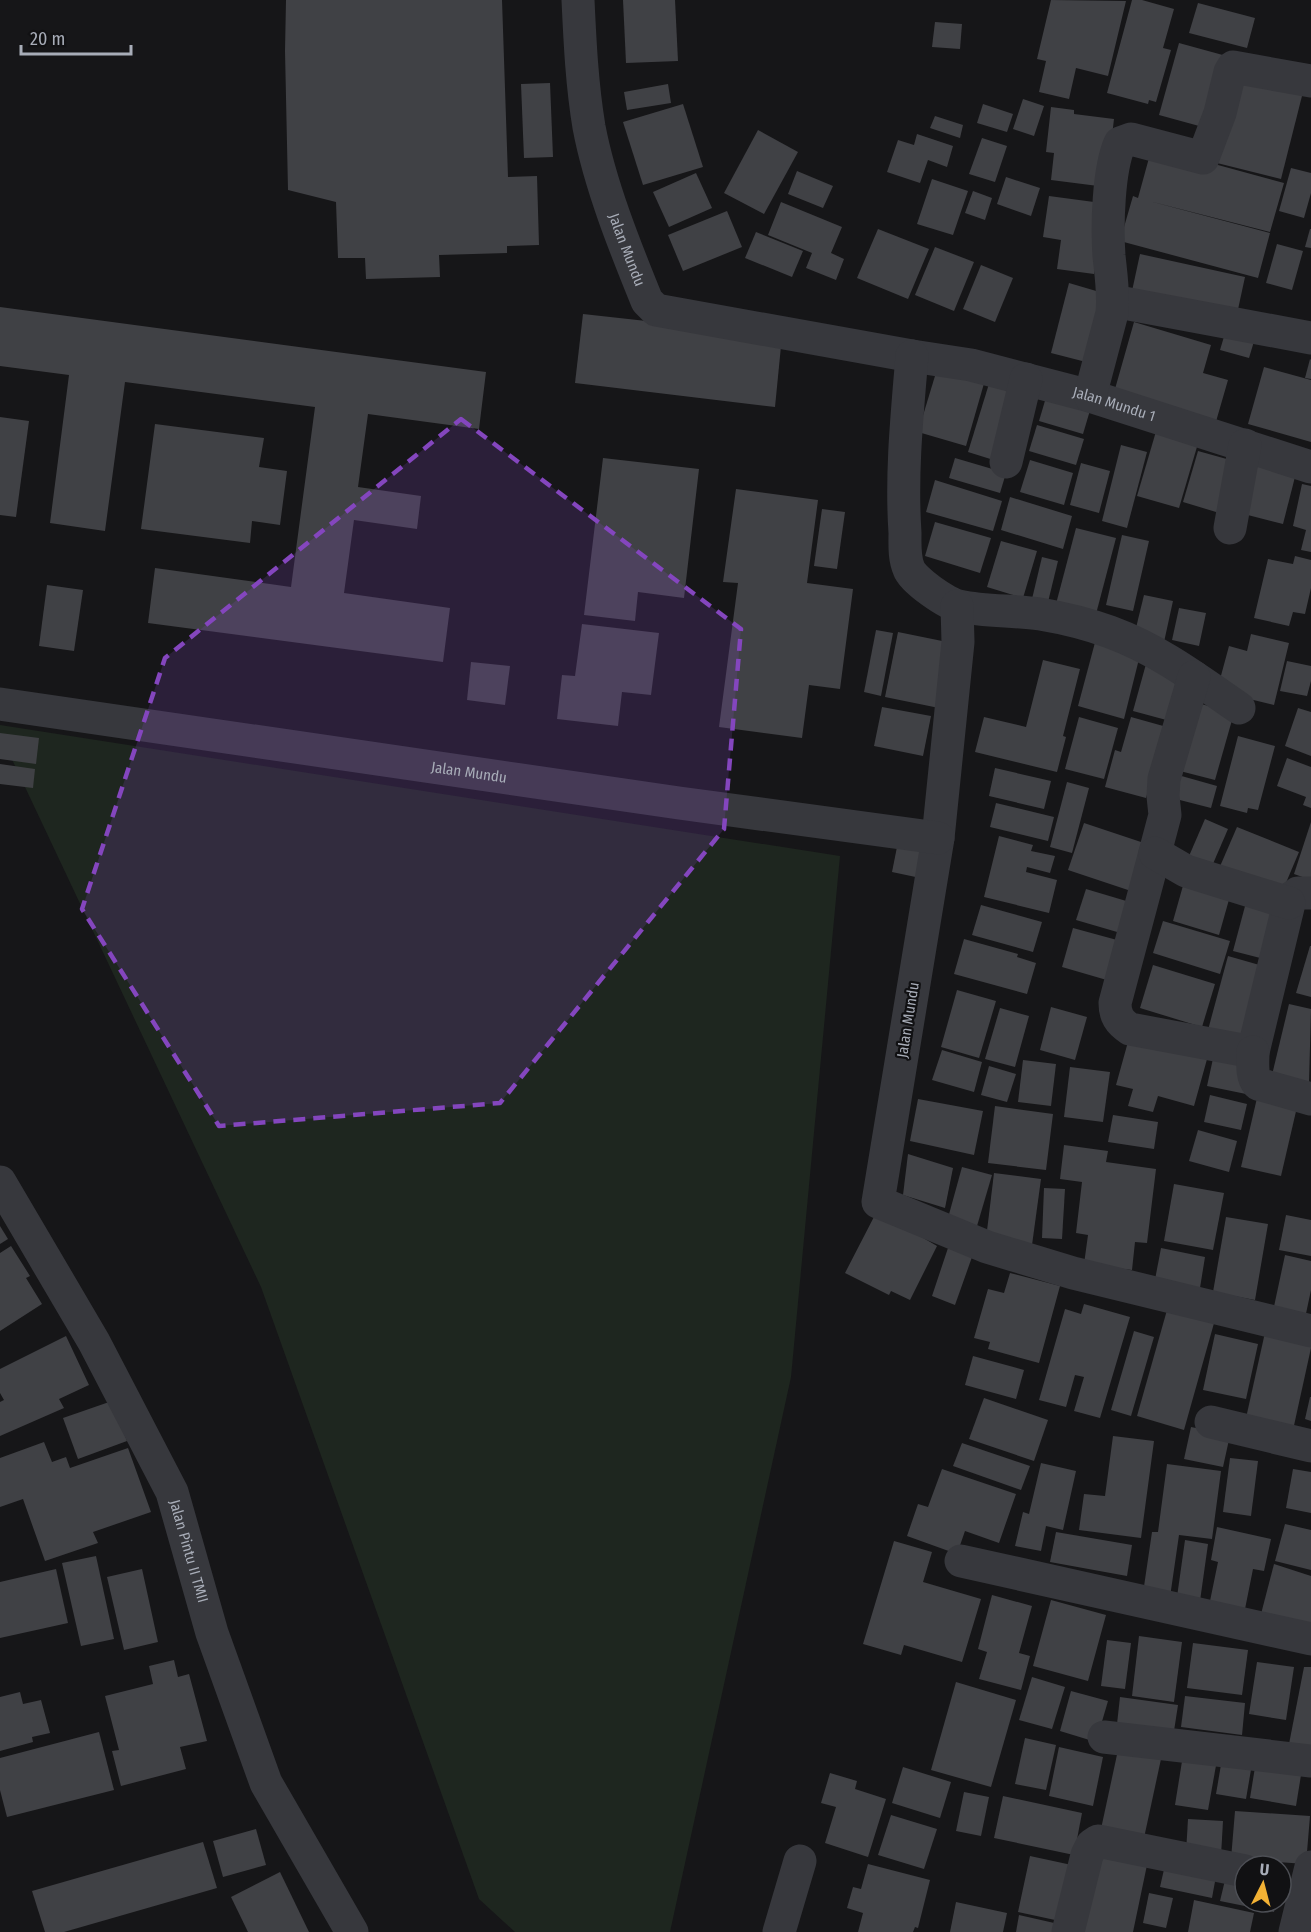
<svg xmlns="http://www.w3.org/2000/svg" width="1311" height="1932" viewBox="0 0 1311 1932" font-family="'Fira Sans Condensed',sans-serif">
<style>
.green{fill:#1e261f}
.building{fill:#404145}
.lines{fill:none;stroke-linecap:round;stroke-linejoin:round}
.minor{stroke:#37383d;stroke-width:33}
.tertiary{stroke:#37383d;stroke-width:33}
.marked{fill:#8446be;fill-opacity:0.2;stroke:#8446be;stroke-width:4.5;stroke-dasharray:12 8;stroke-linejoin:round}
.labels{text-anchor:middle;dominant-baseline:central;stroke-width:4.5;stroke-linejoin:round;paint-order:stroke}
.street-label{font-size:15px;fill:#a8adb8;stroke:#111113}
</style>
<rect width="100%" height="100%" fill="#161618"/>
<polygon class="green" points="0,725 840,856 791,1377 670,1932 515,1932 479,1899 261,1287 0,734"/>
<g class="building">
<polygon points="286,0 502,0 508,177 537,176 539,245 507,246 507,253 439,255 440,277 366,279 365,258 338,258 336,202 288,190 285,51"/>
<polygon points="623,0 675,0 678,61 626,63"/>
<polygon points="1051,0 1126,1 1108,76 1076,68 1069,99 1039,92 1046,61 1037,59"/>
<polygon points="1132,0 1142,0 1174,9 1163,48 1171,50 1156,102 1149,100 1148,104 1107,93"/>
<polygon points="1198,3 1255,18 1247,48 1189,33"/>
<polygon points="935,22 962,24 960,49 932,47"/>
<polygon points="1179,43 1230,57 1210,129 1159,115"/>
<polygon points="1241,72 1304,88 1281,179 1217,163"/>
<polygon points="550,83 553,157 524,158 521,84"/>
<polygon points="668,84 671,103 627,110 624,92"/>
<polygon points="1023,99 1044,106 1034,136 1013,129"/>
<polygon points="683,104 703,167 643,185 623,122"/>
<polygon points="983,104 1013,114 1007,132 977,123"/>
<polygon points="1051,107 1074,110 1074,114 1114,119 1106,187 1051,180 1054,153 1046,152"/>
<polygon points="935,116 963,125 960,138 930,128"/>
<polygon points="758,130 798,152 764,214 724,193"/>
<polygon points="917,134 953,146 947,167 928,160 920,183 887,172 898,140 914,145"/>
<polygon points="982,138 1007,146 995,182 969,174"/>
<polygon points="1152,147 1284,183 1270,232 1149,201 1270,233 1258,278 1120,241 1133,196 1138,198"/>
<polygon points="1291,168 1311,173 1311,193 1304,218 1279,211"/>
<polygon points="797,171 833,186 823,208 788,194"/>
<polygon points="696,173 712,208 669,227 653,192"/>
<polygon points="1006,177 1040,188 1031,216 997,204"/>
<polygon points="932,179 968,191 953,235 917,224"/>
<polygon points="973,191 992,198 985,220 965,213"/>
<polygon points="1049,196 1109,204 1098,245 1094,274 1057,269 1061,240 1043,237"/>
<polygon points="781,202 842,227 831,253 844,259 836,280 806,268 812,253 768,235"/>
<polygon points="727,211 742,247 683,271 668,235"/>
<polygon points="878,229 929,249 908,299 857,278"/>
<polygon points="1310,229 1311,229 1311,248 1305,247"/>
<polygon points="756,232 803,251 792,277 745,258"/>
<polygon points="1277,244 1303,251 1292,290 1266,283"/>
<polygon points="935,247 974,262 954,311 915,295"/>
<polygon points="1140,254 1245,277 1237,314 1132,291"/>
<polygon points="981,265 1013,278 995,322 963,309"/>
<polygon points="1069,283 1103,293 1086,362 1051,353"/>
<polygon points="0,307 486,372 479,429 368,414 358,487 421,496 417,529 354,520 344,593 450,608 443,662 148,623 155,568 291,587 315,407 125,382 105,531 50,523 69,375 0,366"/>
<polygon points="583,314 782,336 775,407 575,383"/>
<polygon points="1134,322 1211,345 1203,373 1228,380 1215,425 1115,389"/>
<polygon points="1226,330 1255,338 1249,358 1220,350"/>
<polygon points="1310,359 1311,360 1311,379 1305,378"/>
<polygon points="938,366 985,380 966,446 918,432"/>
<polygon points="1264,367 1311,380 1311,442 1248,424"/>
<polygon points="992,374 1024,384 1000,462 968,452"/>
<polygon points="1047,394 1091,407 1083,434 1039,421"/>
<polygon points="0,417 29,421 16,517 0,515"/>
<polygon points="155,424 264,438 259,467 287,471 280,525 252,521 250,543 141,529"/>
<polygon points="1037,425 1084,439 1076,465 1029,451"/>
<polygon points="1157,428 1199,440 1179,508 1137,496"/>
<polygon points="1121,445 1147,452 1127,528 1102,521"/>
<polygon points="1198,451 1241,463 1226,515 1183,502"/>
<polygon points="603,458 699,469 684,598 638,592 635,621 584,615"/>
<polygon points="955,458 1006,473 1000,493 949,478"/>
<polygon points="1030,460 1073,473 1064,505 1020,492"/>
<polygon points="1252,462 1296,473 1283,524 1240,513"/>
<polygon points="1081,463 1110,471 1099,513 1070,505"/>
<polygon points="935,480 1002,501 993,531 926,512"/>
<polygon points="1302,484 1311,486 1311,552 1301,550 1306,530 1293,526"/>
<polygon points="736,489 818,500 807,583 853,589 840,689 809,685 802,738 719,727 738,583 723,582"/>
<polygon points="1010,497 1072,516 1063,549 1001,530"/>
<polygon points="822,509 845,512 837,569 814,566"/>
<polygon points="935,522 991,538 980,573 925,556"/>
<polygon points="1076,528 1116,538 1096,614 1056,604"/>
<polygon points="1122,535 1149,541 1133,611 1106,605"/>
<polygon points="1001,541 1037,551 1023,598 987,587"/>
<polygon points="1295,556 1311,560 1311,588 1305,614 1293,612 1289,626 1254,618 1268,559 1293,564"/>
<polygon points="1042,557 1058,561 1048,602 1032,599"/>
<polygon points="47,585 83,590 74,651 39,646"/>
<polygon points="1144,595 1173,601 1164,642 1134,636"/>
<polygon points="1179,608 1206,613 1199,646 1172,640"/>
<polygon points="582,624 659,633 651,695 622,692 618,726 557,719 562,675 575,676"/>
<polygon points="876,630 893,633 881,696 864,692"/>
<polygon points="898,632 952,643 939,708 885,697"/>
<polygon points="1251,634 1289,643 1274,705 1237,696 1219,683 1229,646 1247,651"/>
<polygon points="1097,635 1142,647 1124,719 1078,706"/>
<polygon points="1043,660 1080,669 1063,736 1066,737 1057,772 975,752 984,717 1026,727"/>
<polygon points="1287,661 1311,666 1311,681 1307,696 1280,691"/>
<polygon points="471,662 510,666 505,705 467,700"/>
<polygon points="1146,664 1182,674 1170,721 1133,711"/>
<polygon points="1194,702 1234,713 1215,780 1176,770"/>
<polygon points="882,707 931,716 923,756 874,746"/>
<polygon points="1298,708 1311,712 1311,756 1285,746"/>
<polygon points="1079,717 1118,728 1104,779 1065,769"/>
<polygon points="1131,717 1174,729 1154,770 1146,798 1105,787 1115,750 1121,752"/>
<polygon points="0,733 39,738 36,764 0,759"/>
<polygon points="1238,736 1275,746 1258,810 1248,808 1247,813 1220,806"/>
<polygon points="1287,758 1311,767 1311,808 1303,805 1306,797 1277,786"/>
<polygon points="0,764 35,769 33,788 0,784"/>
<polygon points="995,768 1051,781 1044,809 989,796"/>
<polygon points="1178,775 1217,786 1211,808 1172,798"/>
<polygon points="1067,782 1089,788 1072,853 1050,847"/>
<polygon points="996,803 1054,817 1048,841 990,827"/>
<polygon points="1205,819 1228,829 1209,873 1186,863"/>
<polygon points="1311,822 1311,880 1294,874"/>
<polygon points="1084,823 1153,846 1137,893 1068,870"/>
<polygon points="1237,827 1299,852 1280,897 1218,871"/>
<polygon points="999,836 1033,845 1031,851 1055,856 1050,873 1027,867 1026,872 1057,880 1049,913 984,897"/>
<polygon points="897,847 930,853 925,879 892,872"/>
<polygon points="1186,875 1232,889 1219,935 1173,921"/>
<polygon points="1086,889 1133,903 1124,934 1076,920"/>
<polygon points="1248,895 1283,904 1268,960 1233,951"/>
<polygon points="981,905 1042,922 1033,952 972,935"/>
<polygon points="1163,921 1230,941 1220,974 1153,953"/>
<polygon points="1073,928 1128,943 1117,983 1062,967"/>
<polygon points="964,939 1018,954 1017,957 1036,963 1027,994 954,974"/>
<polygon points="1310,946 1311,946 1311,997 1296,993"/>
<polygon points="1228,956 1270,968 1249,1041 1208,1030"/>
<polygon points="1153,965 1215,984 1202,1027 1140,1008"/>
<polygon points="957,990 996,1001 979,1058 941,1047"/>
<polygon points="1289,1004 1311,1009 1309,1083 1272,1075"/>
<polygon points="1051,1007 1087,1017 1075,1060 1040,1050"/>
<polygon points="1000,1008 1029,1016 1015,1067 985,1059"/>
<polygon points="1131,1031 1209,1052 1194,1106 1158,1096 1153,1112 1128,1106 1133,1089 1116,1085"/>
<polygon points="942,1050 982,1062 974,1092 932,1080"/>
<polygon points="1214,1054 1253,1062 1246,1094 1207,1086"/>
<polygon points="1023,1060 1056,1064 1051,1106 1018,1102"/>
<polygon points="989,1066 1016,1074 1007,1102 981,1095"/>
<polygon points="1070,1067 1110,1072 1103,1122 1064,1117"/>
<polygon points="1210,1095 1247,1104 1241,1130 1204,1122"/>
<polygon points="1257,1098 1297,1107 1281,1176 1241,1167"/>
<polygon points="918,1099 983,1111 974,1155 910,1141"/>
<polygon points="995,1106 1053,1114 1046,1170 988,1163"/>
<polygon points="1113,1115 1158,1122 1154,1149 1108,1142"/>
<polygon points="1198,1130 1237,1141 1229,1172 1189,1161"/>
<polygon points="1064,1145 1108,1151 1106,1162 1156,1169 1147,1243 1135,1242 1132,1270 1084,1264 1088,1235 1076,1233 1082,1182 1060,1179"/>
<polygon points="908,1154 953,1168 945,1208 903,1195"/>
<polygon points="962,1167 992,1175 977,1226 948,1218"/>
<polygon points="994,1173 1041,1179 1032,1245 986,1239"/>
<polygon points="1174,1184 1224,1193 1213,1250 1164,1241"/>
<polygon points="1044,1188 1065,1189 1062,1239 1042,1238"/>
<polygon points="877,1211 937,1246 910,1300 891,1291 889,1295 845,1273"/>
<polygon points="1286,1215 1311,1220 1311,1256 1279,1250"/>
<polygon points="1226,1217 1268,1224 1255,1300 1213,1292"/>
<polygon points="0,1226 8,1239 0,1244"/>
<polygon points="11,1246 30,1276 26,1278 42,1304 0,1331 0,1253"/>
<polygon points="948,1248 972,1257 955,1305 932,1296"/>
<polygon points="1161,1248 1205,1257 1199,1294 1154,1285"/>
<polygon points="1285,1255 1311,1261 1311,1290 1304,1323 1272,1316"/>
<polygon points="1010,1273 1060,1286 1039,1363 988,1349 990,1342 974,1338 988,1289 1004,1293"/>
<polygon points="1169,1303 1216,1316 1184,1430 1137,1416"/>
<polygon points="1084,1304 1130,1317 1100,1418 1074,1411 1084,1377 1075,1375 1066,1407 1039,1400 1065,1309 1081,1314"/>
<polygon points="1266,1328 1311,1334 1311,1348 1293,1430 1244,1427"/>
<polygon points="1134,1331 1154,1337 1131,1416 1111,1410"/>
<polygon points="1215,1334 1258,1344 1246,1399 1203,1390"/>
<polygon points="66,1336 89,1385 59,1399 64,1408 0,1436 0,1402 4,1400 0,1393 0,1369"/>
<polygon points="973,1356 1024,1370 1016,1399 965,1385"/>
<polygon points="1310,1397 1311,1397 1311,1421 1305,1419"/>
<polygon points="984,1398 1048,1420 1034,1461 969,1439"/>
<polygon points="112,1401 127,1441 78,1459 63,1418"/>
<polygon points="1191,1427 1230,1435 1223,1467 1184,1459"/>
<polygon points="1113,1436 1154,1441 1141,1538 1079,1530 1084,1494 1105,1496"/>
<polygon points="44,1442 52,1462 66,1457 70,1468 128,1448 151,1512 93,1532 98,1543 45,1561 23,1499 0,1507 0,1458"/>
<polygon points="962,1443 1030,1466 1021,1490 953,1466"/>
<polygon points="1230,1458 1258,1461 1251,1516 1223,1512"/>
<polygon points="1041,1463 1076,1471 1063,1530 1046,1526 1041,1551 1015,1546 1023,1512 1029,1514"/>
<polygon points="1167,1464 1221,1471 1212,1539 1179,1535 1169,1604 1142,1600 1152,1532 1158,1532"/>
<polygon points="942,1469 1016,1494 999,1543 965,1531 957,1554 907,1536 918,1504 928,1507"/>
<polygon points="1293,1469 1311,1472 1311,1513 1286,1508"/>
<polygon points="1285,1524 1311,1530 1311,1570 1275,1561"/>
<polygon points="1217,1527 1271,1539 1264,1571 1253,1569 1245,1609 1210,1601 1218,1562 1211,1560"/>
<polygon points="1056,1532 1132,1545 1127,1576 1050,1562"/>
<polygon points="1185,1540 1208,1544 1200,1601 1177,1597"/>
<polygon points="894,1541 932,1552 923,1582 981,1599 962,1662 904,1645 901,1655 863,1644"/>
<polygon points="96,1556 114,1639 81,1646 62,1563"/>
<polygon points="1274,1564 1311,1576 1311,1625 1261,1614"/>
<polygon points="56,1569 68,1623 0,1638 0,1582"/>
<polygon points="142,1569 158,1642 124,1650 107,1577"/>
<polygon points="992,1595 1032,1606 1019,1653 1030,1656 1021,1690 979,1679 987,1652 978,1649"/>
<polygon points="1051,1600 1106,1615 1088,1681 1033,1666"/>
<polygon points="1139,1636 1182,1642 1174,1702 1132,1696"/>
<polygon points="1107,1640 1131,1643 1125,1689 1101,1686"/>
<polygon points="1193,1643 1248,1650 1242,1695 1187,1688"/>
<polygon points="174,1660 178,1677 189,1674 207,1741 180,1747 186,1769 121,1786 112,1751 119,1750 105,1696 153,1684 149,1666"/>
<polygon points="1257,1662 1294,1667 1286,1720 1249,1714"/>
<polygon points="1304,1667 1311,1667 1311,1748 1289,1744"/>
<polygon points="1032,1677 1065,1687 1052,1729 1019,1720"/>
<polygon points="956,1682 1016,1700 991,1787 931,1770"/>
<polygon points="1071,1691 1108,1701 1096,1742 1060,1731"/>
<polygon points="20,1692 23,1704 41,1700 50,1733 32,1737 33,1742 0,1751 0,1697"/>
<polygon points="1185,1696 1245,1703 1242,1735 1181,1727"/>
<polygon points="1120,1697 1178,1705 1174,1731 1117,1724"/>
<polygon points="99,1732 114,1790 7,1817 0,1790 0,1758"/>
<polygon points="1025,1738 1056,1745 1046,1790 1015,1784"/>
<polygon points="1059,1747 1103,1757 1093,1806 1049,1796"/>
<polygon points="1118,1750 1161,1759 1144,1838 1101,1829"/>
<polygon points="1223,1753 1253,1758 1246,1799 1216,1794"/>
<polygon points="1183,1755 1217,1760 1208,1810 1175,1805"/>
<polygon points="1256,1761 1302,1769 1296,1806 1250,1798"/>
<polygon points="903,1767 951,1782 940,1818 892,1803"/>
<polygon points="830,1773 857,1781 855,1789 886,1799 868,1857 825,1843 836,1807 821,1803"/>
<polygon points="964,1792 989,1797 981,1836 956,1831"/>
<polygon points="1003,1796 1082,1813 1074,1855 994,1838"/>
<polygon points="1235,1811 1310,1816 1306,1864 1231,1859"/>
<polygon points="891,1815 937,1829 924,1869 878,1855"/>
<polygon points="1188,1819 1223,1821 1221,1856 1186,1853"/>
<polygon points="256,1829 266,1865 223,1877 213,1841"/>
<polygon points="203,1842 217,1888 64,1932 45,1932 32,1891"/>
<polygon points="1089,1853 1147,1865 1133,1932 1072,1932"/>
<polygon points="1030,1856 1081,1867 1069,1923 1018,1912"/>
<polygon points="868,1864 930,1880 918,1928 915,1927 913,1932 858,1932 863,1913 847,1908 853,1887 861,1889"/>
<polygon points="1165,1865 1216,1876 1212,1898 1160,1887"/>
<polygon points="280,1872 309,1932 248,1932 231,1897"/>
<polygon points="1226,1876 1245,1880 1245,1902 1276,1902 1274,1912 1220,1901"/>
<polygon points="1149,1893 1173,1898 1166,1928 1143,1923"/>
<polygon points="1194,1900 1254,1913 1250,1932 1188,1932"/>
<polygon points="956,1902 1007,1913 1003,1932 950,1932"/>
<polygon points="1019,1915 1063,1925 1062,1932 1016,1932"/>
</g>
<g class="lines">
<g class="minor">
<path id="s1" d="M578,0C580,43 582,85 589,127C600,185 625,247 647,301L656,310L912,356L971,365L1090,396L1311,467"/>
<polyline points="1113,301 1311,338"/>
<path d="M912,356C907,415 901,474 905,533C905,544 904,558 909,569C913,580 947,604 959,606C985,612 1013,610 1040,614C1064,618 1088,624 1110,632C1159,650 1197,679 1239,708"/>
<path d="M1090,396L1112,313C1114,294 1111,275 1109,256C1107,227 1108,170 1120,143L1131,139L1203,158L1220,113L1230,72L1233,67L1311,81"/>
<polyline points="1006,462 1026,379"/>
<polyline points="1230,528 1245,445"/>
<polyline points="957,606 958,642 938,838 878,1202 987,1247 1073,1273 1311,1331"/>
<path d="M1194,677L1164,779L1163,796L1165,815L1115,1003C1115,1015 1119,1022 1130,1029L1253,1052L1290,899L1298,893H1311"/>
<path id="s2" d="M0,704L679,803L938,838"/>
<polyline points="1155,853 1186,871 1289,903"/>
<path d="M1253,1052C1253,1062 1251,1076 1258,1084L1311,1099"/>
<polyline points="1211,1422 1311,1446"/>
<polyline points="961,1561 1311,1639"/>
<polyline points="1104,1737 1311,1761"/>
<polyline points="779,1932 800,1861"/>
<polyline points="1068,1932 1087,1855 1092,1845 1098,1841 1245,1871"/>
<polyline points="1295,1932 1311,1867"/>
</g>
<path class="tertiary" id="s3" d="M0,1182L94,1342L172,1492L212,1633L266,1783L352,1932"/>
</g>
<path class="marked" d="M461,419L741,629L724,829L500,1103L219,1126L82,909L165,658Z"/>
<g class="labels">
<g class="street-label">
<text stroke="none"><textPath href="#s1" startOffset="256">Jalan Mundu</textPath></text>
<text stroke="none"><textPath href="#s1" startOffset="792">Jalan Mundu 1</textPath></text>
<text stroke="none"><textPath href="#s2" startOffset="474">Jalan Mundu</textPath></text>
<text transform="translate(908 1020) rotate(-81)">Jalan Mundu</text>
<text stroke="none"><textPath href="#s3" startOffset="416">Jalan Pintu II TMII</textPath></text>
</g>
</g>
<g transform="translate(1263 1884) rotate(6)"><circle r="28" fill="#111113" stroke="#4d4f55" stroke-width="1.5"/>
<path d="M0-4.5L10 22L0 15L-10 22Z" fill="#f2b134"/>
<text y="-9" font-size="16" font-weight="bold" text-anchor="middle" fill="#a8adb8">U</text>
</g>
<path d="M21 45v9h110v-9" fill="none" stroke="#a8adb8" stroke-width="3"/>
<text x="30" y="45" font-size="18" fill="#a8adb8" stroke="#111113" stroke-width="4.5" paint-order="stroke">20 m</text>
</svg>
